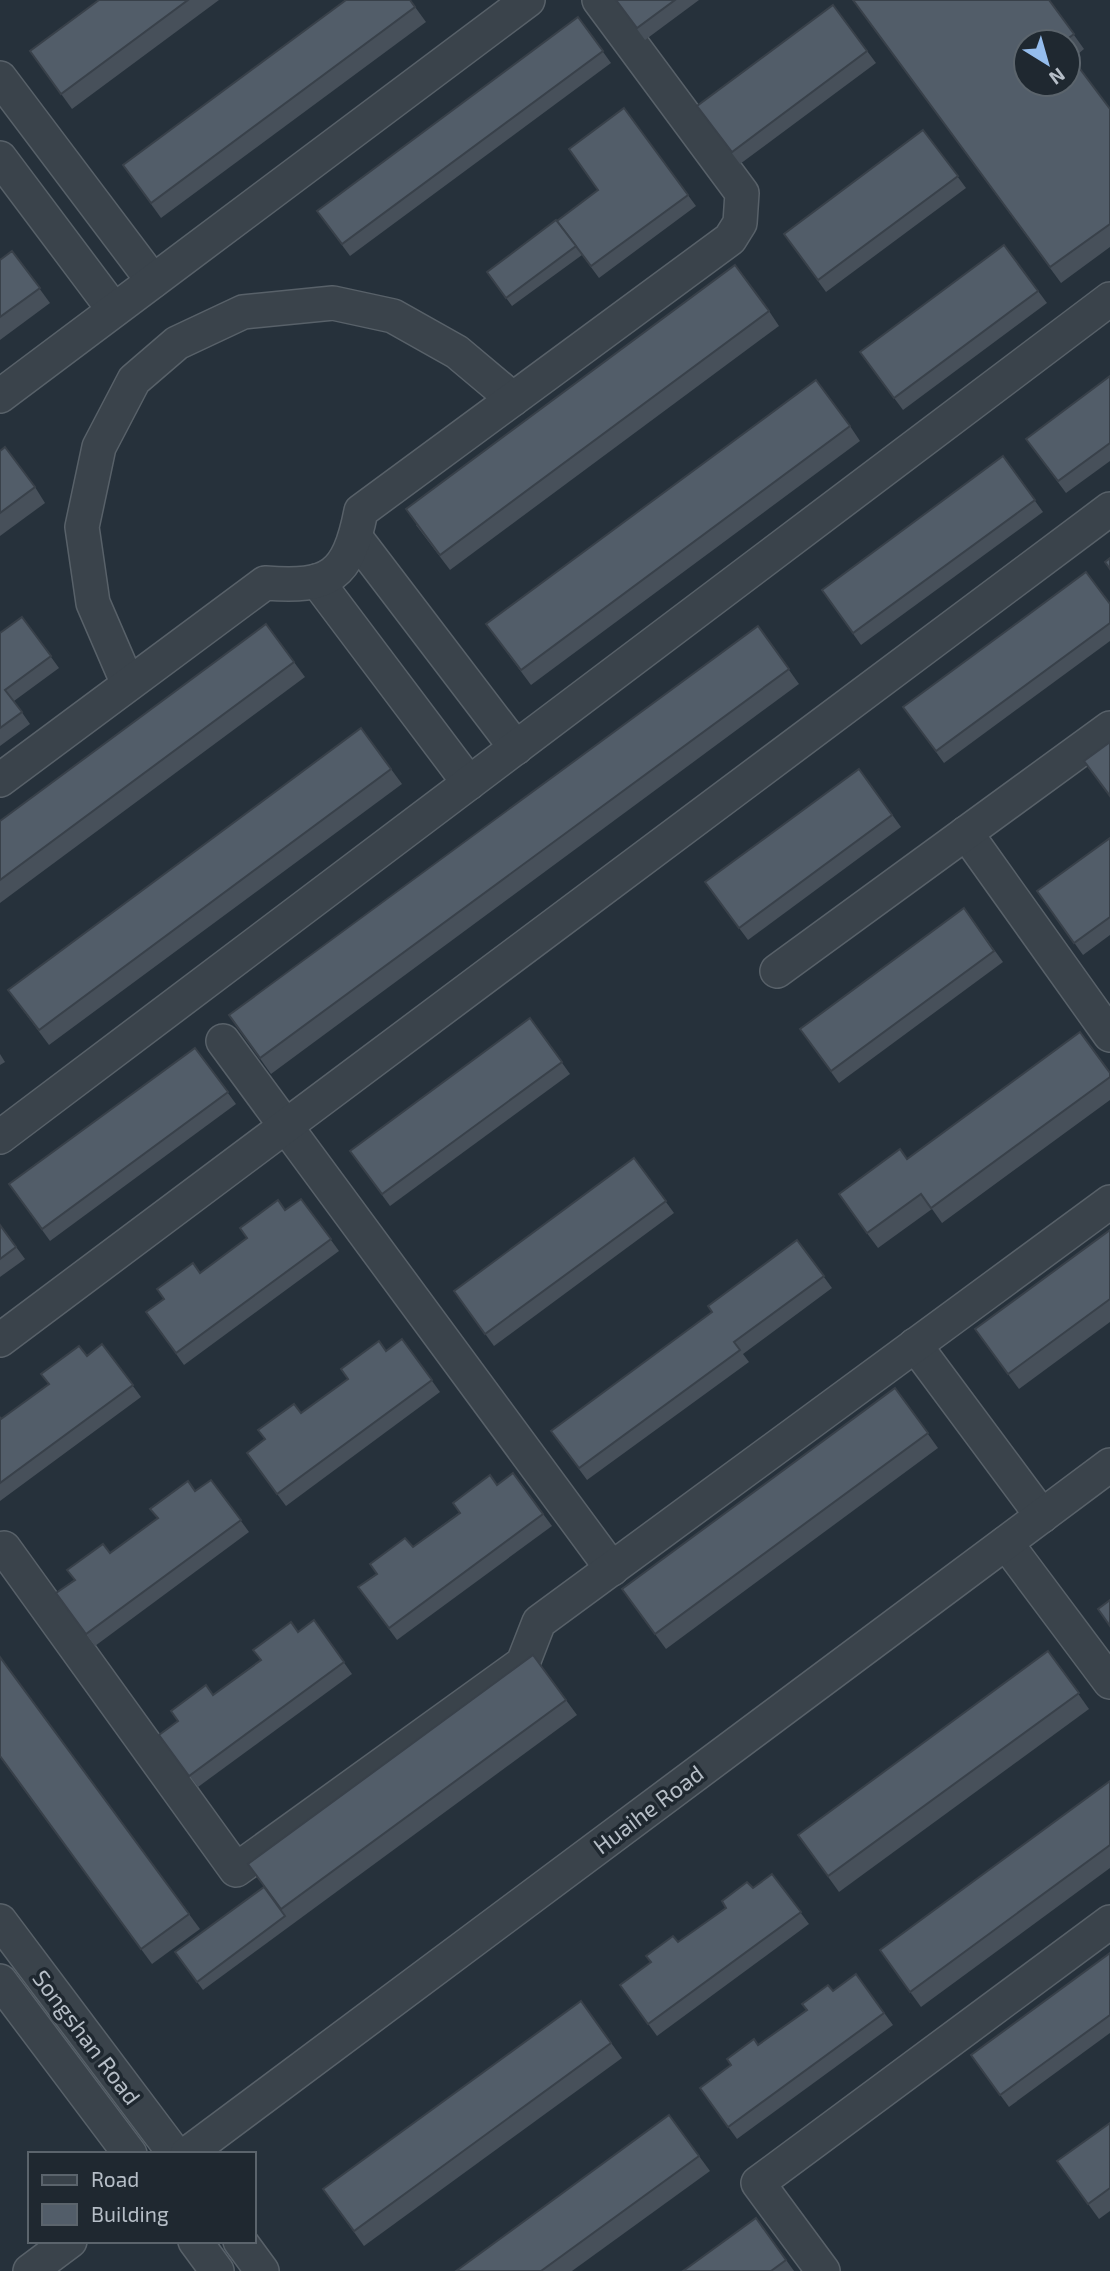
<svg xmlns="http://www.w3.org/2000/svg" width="1110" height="2271" viewBox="0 0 1110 2271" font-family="'Exo 2',sans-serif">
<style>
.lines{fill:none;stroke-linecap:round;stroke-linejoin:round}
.minor-casing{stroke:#586169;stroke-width:36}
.minor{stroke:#3a434b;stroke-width:33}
.wall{fill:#47505a;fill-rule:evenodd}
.building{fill:#525d69;stroke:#39414a;stroke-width:2}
.labels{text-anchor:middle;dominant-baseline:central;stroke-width:7;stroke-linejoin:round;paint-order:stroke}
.street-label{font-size:23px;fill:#b6bec7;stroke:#1f2830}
</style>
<rect width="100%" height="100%" fill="#26313b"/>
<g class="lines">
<g class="minor-casing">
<g id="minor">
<polyline points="0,78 153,281"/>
<polyline points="0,158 114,310"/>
<polyline points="0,396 528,0"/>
<polyline points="356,538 516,748"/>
<polyline points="317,581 469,783"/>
<polyline points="128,684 93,603 82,527 99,447 134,380 177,343 243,312 333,303 393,316 457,352 513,399"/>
<path d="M0,780L265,583C330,588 348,577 361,511L730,239L740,223L742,193L599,0"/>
<polyline points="966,833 1110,1035"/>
<polyline points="777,971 1110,728"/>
<polyline points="223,1041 612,1569"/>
<polyline points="0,1137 1110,299"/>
<polyline points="0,1340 1110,509"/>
<polyline points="915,1345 1042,1516"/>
<polyline points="1006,1543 1110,1682"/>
<polyline points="4,1548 236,1870 523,1663 539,1622 1110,1202"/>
<polyline points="0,1921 175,2154"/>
<polyline points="0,1981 130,2154"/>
<polyline points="187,2154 1110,1465"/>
<polyline points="195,2241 217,2271"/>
<polyline points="240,2241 262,2271"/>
<polyline points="30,2271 70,2241"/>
<polyline points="823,2271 758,2183 1110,1922"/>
</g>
</g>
<use href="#minor" class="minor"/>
</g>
<g class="wall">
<polygon points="99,0 219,0 72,109 41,66"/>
<polygon points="410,0 426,22 161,218 123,165"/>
<polygon points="616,0 699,0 645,40"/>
<path d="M853,0H1049L1084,49L1072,59L1110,109V247L1061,283ZM1026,42H1068V84Z"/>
<polygon points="833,5 876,63 740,164 697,106"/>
<polygon points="578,17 611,63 350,256 317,211"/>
<polygon points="624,108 696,206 599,278 582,255 512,306 487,272 560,224 598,190"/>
<polygon points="923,130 966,188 826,292 784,234"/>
<polygon points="1004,245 1047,303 903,410 860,352"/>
<polygon points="12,251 50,303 0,340 0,260"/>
<polygon points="769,311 779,326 450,570 416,525"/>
<polygon points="1110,376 1110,461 1066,493 1026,439"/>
<polygon points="850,426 860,441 531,685 497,639"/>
<polygon points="0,451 35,487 45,503 0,536"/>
<polygon points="1003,456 1043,512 861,645 822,590"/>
<polygon points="1110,604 1110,641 944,763 903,707"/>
<polygon points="22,617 59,668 14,701 30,724 0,746 0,633"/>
<polygon points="266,624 305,677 0,903 0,821"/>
<polygon points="758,626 799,684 271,1074 229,1015"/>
<polygon points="391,769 402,784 49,1045 8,990"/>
<polygon points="859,769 901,827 748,940 705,882"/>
<polygon points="1110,838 1110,935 1083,955 1037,891"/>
<polygon points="964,908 1003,962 839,1083 800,1029"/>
<polygon points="530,1018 570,1074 390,1206 350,1151"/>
<polygon points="195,1048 236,1104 50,1241 9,1184"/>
<polygon points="0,1054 5,1062 0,1065"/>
<polygon points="1110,1073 1110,1100 942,1223 932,1209 878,1248 849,1209 907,1159"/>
<polygon points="634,1158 674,1213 494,1346 454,1291"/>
<polygon points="301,1199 339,1251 184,1365 146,1312"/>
<polygon points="0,1225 25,1259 0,1277"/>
<polygon points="1110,1230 1110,1322 1019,1389 975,1329"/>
<polygon points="797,1240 832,1288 743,1354 749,1362 587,1480 551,1431 712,1312"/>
<polygon points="402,1339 440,1392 286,1506 247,1453"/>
<polygon points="102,1344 141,1397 0,1501 0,1417 1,1419"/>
<polygon points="895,1388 938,1448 666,1649 633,1604"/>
<polygon points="513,1473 552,1526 397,1640 358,1587"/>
<polygon points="211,1480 249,1532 95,1646 56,1593"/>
<polygon points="314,1620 352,1674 198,1787 159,1735"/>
<polygon points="1048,1651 1089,1709 839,1892 798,1835"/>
<polygon points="566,1700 577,1715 203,1990 175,1952"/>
<polygon points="0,1757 189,1914 200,1929 152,1964"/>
<polygon points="1110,1781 1110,1868 921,2007 880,1950"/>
<polygon points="772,1874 809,1924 657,2036 620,1985"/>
<polygon points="1110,1953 1110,2033 1009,2107 971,2055"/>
<polygon points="856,1974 893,2025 737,2139 700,2088"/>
<polygon points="581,2001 622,2058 364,2246 323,2189"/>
<polygon points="669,2115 710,2171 572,2271 456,2271"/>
<polygon points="1110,2123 1110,2211 1099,2219 1057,2161"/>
<polygon points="756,2218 794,2271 683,2271"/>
</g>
<g class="building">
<polygon points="99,0 188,0 61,94 30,51"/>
<polygon points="346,0 410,0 415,7 151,203 123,165"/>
<polygon points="616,0 675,0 637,28"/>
<polygon points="853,0 1049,0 1074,34 1063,42 1026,42 1026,84 1068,84 1068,53 1110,109 1110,224 1050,267"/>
<polygon points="833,5 867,51 732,152 697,106"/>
<polygon points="578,17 603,51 342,244 317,211"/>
<polygon points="624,108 688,195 591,266 557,221 598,190 569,149"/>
<polygon points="923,130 958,176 818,280 784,234"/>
<polygon points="556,220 576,246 506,298 487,272"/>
<polygon points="1004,245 1038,291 894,398 860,352"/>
<polygon points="12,251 40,288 0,317 0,260"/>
<polygon points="735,265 769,311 440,555 406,509"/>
<polygon points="1110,376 1110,443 1058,481 1026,439"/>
<polygon points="816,380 850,426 521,670 486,624"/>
<polygon points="5,447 35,487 0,513 0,451"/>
<polygon points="1003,456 1035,500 853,633 822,590"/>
<polygon points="1110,558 1110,569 1105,562"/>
<polygon points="1086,572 1110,604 1110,623 936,751 903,707"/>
<polygon points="22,617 51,656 5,690 22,712 0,728 0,633"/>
<polygon points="266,624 294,662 0,880 0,821"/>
<polygon points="758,626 789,669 260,1058 229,1015"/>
<polygon points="361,728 391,769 39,1030 8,990"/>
<polygon points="1110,742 1110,796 1084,761"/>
<polygon points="859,769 892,815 739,928 705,882"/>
<polygon points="1110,838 1110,917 1074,943 1037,891"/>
<polygon points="964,908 994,951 831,1071 800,1029"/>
<polygon points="530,1018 562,1062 382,1194 350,1151"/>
<polygon points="1080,1032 1110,1073 1110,1077 931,1208 921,1194 867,1233 839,1194 900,1149 907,1159"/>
<polygon points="195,1048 228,1092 42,1229 9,1184"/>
<polygon points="634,1158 666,1201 485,1334 454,1291"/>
<polygon points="301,1199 331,1239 176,1353 146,1312 164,1299 157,1289 193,1263 200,1273 247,1238 240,1228 278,1200 285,1210"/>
<polygon points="0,1225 16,1247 0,1259"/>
<polygon points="1110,1230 1110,1299 1008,1374 975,1329"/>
<polygon points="797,1240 824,1276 734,1342 740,1350 579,1468 551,1431 712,1312 708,1306"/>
<polygon points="402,1339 432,1380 277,1494 247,1453 265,1439 258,1430 294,1404 301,1413 348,1379 341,1369 379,1341 386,1351"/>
<polygon points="102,1344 133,1385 0,1483 0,1417 1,1419 49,1384 41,1374 79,1346 87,1356"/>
<polygon points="895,1388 928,1433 655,1634 622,1589"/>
<polygon points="513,1473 543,1514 389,1628 358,1587 377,1574 370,1564 405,1538 413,1547 460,1513 453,1503 490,1475 497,1485"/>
<polygon points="211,1480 241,1520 86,1634 56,1593 75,1580 67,1570 103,1544 110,1553 158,1518 150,1509 188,1481 195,1491"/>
<polygon points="1110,1600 1110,1626 1098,1609"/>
<polygon points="314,1620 344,1662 189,1776 159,1735 178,1721 171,1711 206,1685 213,1695 261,1660 253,1650 291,1622 298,1632"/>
<polygon points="1048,1651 1079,1693 828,1876 798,1835"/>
<polygon points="533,1655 566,1700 281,1909 248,1864"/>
<polygon points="0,1657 189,1914 141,1949 0,1756"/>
<polygon points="1110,1781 1110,1845 910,1992 880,1950"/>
<polygon points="772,1874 801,1912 648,2024 620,1985 651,1962 646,1956 673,1936 678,1942 726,1908 722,1901 747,1882 753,1888"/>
<polygon points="264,1887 285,1916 197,1982 175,1952"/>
<polygon points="1110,1953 1110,2015 1000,2095 971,2055"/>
<polygon points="856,1974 884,2013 728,2127 700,2088 731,2065 727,2059 754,2039 758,2045 807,2010 802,2004 828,1985 833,1991"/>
<polygon points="581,2001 611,2043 354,2231 323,2189"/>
<polygon points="669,2115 699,2156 541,2271 456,2271"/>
<polygon points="1110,2123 1110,2188 1088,2204 1057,2161"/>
<polygon points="756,2218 786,2260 771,2271 683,2271"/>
</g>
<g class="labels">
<g class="street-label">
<text transform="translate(648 1809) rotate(-37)">Huaihe Road</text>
<text transform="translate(87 2037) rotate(53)">Songshan Road</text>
</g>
</g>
<rect x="28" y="2152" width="228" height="91" fill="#1f2830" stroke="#5b646c" stroke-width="2"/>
<rect x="42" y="2175" width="35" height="10" fill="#3a434b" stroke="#5b646c" stroke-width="2"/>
<text x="91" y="2187" font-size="21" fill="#b6bec7">Road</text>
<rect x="42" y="2204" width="35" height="21" fill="#525d69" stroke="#5b646c" stroke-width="2"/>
<text x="91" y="2222" font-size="21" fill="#b6bec7">Building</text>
<g transform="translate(1047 63) rotate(143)"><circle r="33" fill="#1f2830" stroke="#5b646c" stroke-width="2"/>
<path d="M0-5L12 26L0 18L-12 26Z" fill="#95bded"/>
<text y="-10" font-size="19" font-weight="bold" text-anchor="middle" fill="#b6bec7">N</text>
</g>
</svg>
